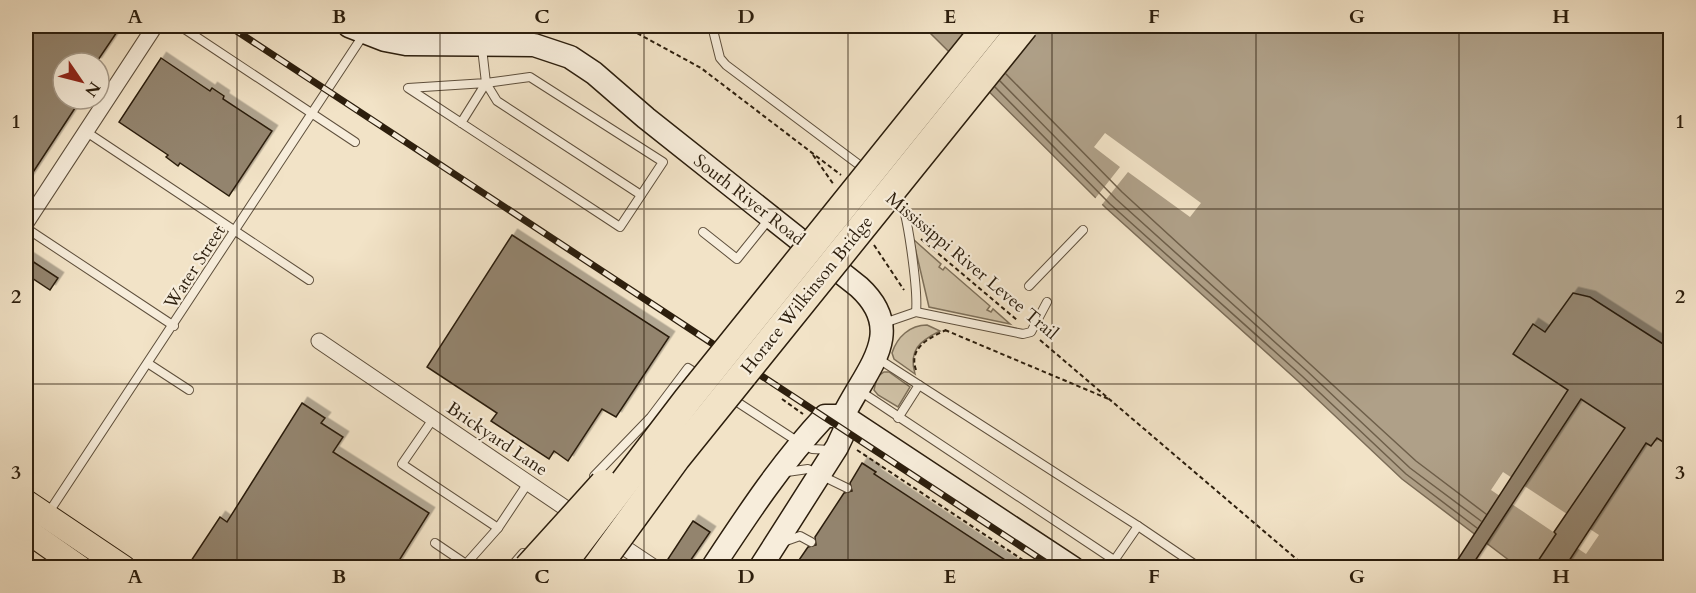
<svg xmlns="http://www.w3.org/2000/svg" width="1696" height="593" viewBox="0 0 1696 593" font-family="Cardo,serif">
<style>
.green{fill:#d0c2a7;stroke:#7e705a;stroke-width:1.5}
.water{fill:#afa088;stroke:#7b6c57;stroke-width:1.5}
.pier{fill:#f2e3c7}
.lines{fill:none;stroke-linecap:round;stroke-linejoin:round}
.shore{stroke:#6e5f4a;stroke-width:1.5}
.building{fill:#93846e;stroke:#2c1e0d;stroke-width:1.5;filter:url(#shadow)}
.lane-casing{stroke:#5e4f3c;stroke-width:10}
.street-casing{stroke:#5e4f3c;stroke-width:17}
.secondary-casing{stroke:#2c1e0d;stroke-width:25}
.primary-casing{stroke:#2c1e0d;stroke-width:26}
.path{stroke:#2c1e0d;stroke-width:2;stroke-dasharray:4.5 3;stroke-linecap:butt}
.lane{stroke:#f7eddb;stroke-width:8}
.street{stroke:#f7eddb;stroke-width:15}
.secondary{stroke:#f7eddb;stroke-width:22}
.primary{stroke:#f2e3c7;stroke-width:24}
.rail-casing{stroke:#2c1e0d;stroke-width:7}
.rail{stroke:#f7eddb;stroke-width:4.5;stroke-dasharray:14;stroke-linecap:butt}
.highway-bridge-casing{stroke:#2c1e0d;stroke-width:31;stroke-linecap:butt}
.highway-bridge{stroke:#f2e3c7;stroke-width:28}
.grid{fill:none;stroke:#2c1e0d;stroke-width:1.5;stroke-opacity:0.55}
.labels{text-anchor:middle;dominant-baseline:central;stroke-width:4.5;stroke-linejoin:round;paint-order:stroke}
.street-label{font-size:18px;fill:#2c1e0d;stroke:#f7eddb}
.neatline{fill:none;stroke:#2c1e0d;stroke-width:2}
.grid-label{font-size:20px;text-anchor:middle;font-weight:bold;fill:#2c1e0d}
</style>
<defs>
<filter id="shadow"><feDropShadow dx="5.5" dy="-5.5" stdDeviation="0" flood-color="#0004"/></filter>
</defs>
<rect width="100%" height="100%" fill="#f2e3c7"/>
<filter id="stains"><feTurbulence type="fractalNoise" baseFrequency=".00333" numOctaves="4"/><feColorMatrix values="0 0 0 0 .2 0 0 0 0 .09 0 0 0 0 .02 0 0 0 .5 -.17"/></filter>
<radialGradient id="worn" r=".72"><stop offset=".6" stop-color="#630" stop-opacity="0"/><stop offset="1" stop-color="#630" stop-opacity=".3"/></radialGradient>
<g class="green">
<polygon points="913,239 941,264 939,267 943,270 945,267 990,306 987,310 991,312 993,309 1010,324 929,307"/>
<path d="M927,325L940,331C920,341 908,350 915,374L894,359L892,353C897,337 910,325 927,325Z"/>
<polygon points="884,372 889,372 910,387 898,407 878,395 874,390 877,377"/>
</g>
<polygon class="water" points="923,26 1670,26 1670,567 1518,567 1402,479 1298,381 1106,208"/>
<g class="pier">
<polygon points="1105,133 1201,203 1190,217 1128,172 1100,207 1094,200 1120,167 1094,147"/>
<polygon points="1503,472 1599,535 1586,554 1491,490"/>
</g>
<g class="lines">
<g class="shore">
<polyline points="1006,74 1122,192 1416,461 1486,514"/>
<polyline points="1000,81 1116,199 1307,371 1410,468 1481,521"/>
<polyline points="995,87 1110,204 1302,376 1406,474 1477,528"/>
</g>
</g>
<g class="building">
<polygon points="26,26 121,26 96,63 63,63 63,99 77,105 26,183"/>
<polygon points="161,58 210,91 212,88 224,96 223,99 272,131 229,196 180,163 178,166 166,157 168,155 119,122"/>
<polygon points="512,235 669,337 616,417 602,409 568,461 554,451 549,459 491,421 497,413 427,367"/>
<polygon points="26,257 58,278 50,290 26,274"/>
<polygon points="1573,293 1590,297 1671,349 1671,447 1657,438 1651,446 1646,443 1565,567 1534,567 1556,534 1554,532 1625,428 1581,399 1471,567 1453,567 1568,390 1513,354 1533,324 1545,332"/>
<polygon points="302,403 325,418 321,423 343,437 333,452 429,513 395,567 187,567 220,517 227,522"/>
<polygon points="862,463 876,472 874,474 1016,567 810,567 799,560 808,547 816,545 815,537 844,493 852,491 850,483"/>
<polygon points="693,521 710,532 686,567 681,567 668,559"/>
</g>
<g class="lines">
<g class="lane-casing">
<g id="lane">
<polyline points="180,26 355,142"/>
<polyline points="712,26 720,58 726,65 866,170"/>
<polyline points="486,83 497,101 641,195"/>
<polyline points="461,123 486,83 530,77 663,162 620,227 408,88 486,83 482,48"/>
<polyline points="85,131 309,280"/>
<path d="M897,193C908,206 918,293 916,312"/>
<polyline points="26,228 174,326"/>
<polyline points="703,232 737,259 770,218"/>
<polyline points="1029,286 1083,230"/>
<polyline points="884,323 916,312 1023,334 1031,332 1047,302"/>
<polyline points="877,358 1138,526"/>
<polyline points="149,364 189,390"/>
<polyline points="860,391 1126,568"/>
<polyline points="731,398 800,443 812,449 830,450"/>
<polyline points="898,418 919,385"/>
<polyline points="433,419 402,464 498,528 528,483"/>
<polyline points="787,472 808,469 847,488"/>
<polyline points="594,476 651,417 688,368 699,375"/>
<polyline points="49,512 364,34"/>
<polyline points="786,541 800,536 811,542"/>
<polyline points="435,543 466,564 498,528"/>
<polyline points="510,568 523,553"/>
<polyline points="1109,568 1138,526 1200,568"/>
</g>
</g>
<g class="street-casing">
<g id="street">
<polyline points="26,223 155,26"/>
<polyline points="319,341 580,518"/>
<polyline points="610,538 655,568"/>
</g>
</g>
<g class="secondary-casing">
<g id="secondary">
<path d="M349,26L385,40L406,44L534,45L570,57L594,73L646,118L859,287C908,332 866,369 843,416"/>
<polyline points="843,416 1073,568"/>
<path d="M712,568C747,515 781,463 825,416H843"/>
<polyline points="760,568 837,447 845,430 843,416"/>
</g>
</g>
<g class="primary-casing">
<g id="primary">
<polyline points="26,502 124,568"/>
<polyline points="26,530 80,568"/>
</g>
</g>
<g class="path">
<polyline points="624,26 701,68 841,175"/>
<polyline points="813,155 834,185"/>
<polyline points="921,239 1017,320"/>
<polyline points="874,245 904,290"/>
<polyline points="945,330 1111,400"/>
<polyline points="1040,340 1307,568"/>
<path d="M916,370C908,348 929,338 946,330"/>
<polyline points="782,399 803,414"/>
<polyline points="857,450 1035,568"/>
</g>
<use href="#lane" class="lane"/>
<use href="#street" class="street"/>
<use href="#secondary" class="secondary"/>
<use href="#primary" class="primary"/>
<g class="rail-casing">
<polyline id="rail" points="229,26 1054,568"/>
</g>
<use href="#rail" class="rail"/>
<g class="highway-bridge-casing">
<g id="highway-bridge">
<polyline points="528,568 604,484"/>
<polyline points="559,568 688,399 988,26"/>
<polyline points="596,568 676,458 1024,26"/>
</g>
</g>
<use href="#highway-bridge" class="highway-bridge"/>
</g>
<path class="grid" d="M237,26V568M440,26V568M644,26V568M848,26V568M1052,26V568M1256,26V568M1459,26V568M26,209H1670M26,384H1670"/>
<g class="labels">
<g class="street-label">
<text transform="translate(749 200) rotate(38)">South River Road</text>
<text transform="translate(972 266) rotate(40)">Mississippi River Levee Trail</text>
<text transform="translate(195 267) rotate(-57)">Water Street</text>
<text transform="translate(807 295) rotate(-51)">Horace Wilkinson Bridge</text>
<text transform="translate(497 439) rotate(34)">Brickyard Lane</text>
</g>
</g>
<rect width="1696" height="593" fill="none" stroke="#f2e3c7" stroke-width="66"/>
<g transform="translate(81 81) rotate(125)"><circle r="28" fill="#f7eddb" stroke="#a69a89" stroke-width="1.5"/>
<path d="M0-4.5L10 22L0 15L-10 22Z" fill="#8f2418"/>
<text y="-9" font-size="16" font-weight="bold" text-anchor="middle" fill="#2c1e0d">N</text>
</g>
<rect x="33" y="33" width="1630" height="527" class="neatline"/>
<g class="grid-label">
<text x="135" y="23">A</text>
<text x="339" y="23">B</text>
<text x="542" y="23">C</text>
<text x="746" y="23">D</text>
<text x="950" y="23">E</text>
<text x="1154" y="23">F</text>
<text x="1357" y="23">G</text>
<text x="1561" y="23">H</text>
<text x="16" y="128">1</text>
<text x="1680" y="128">1</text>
<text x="16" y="303">2</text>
<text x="1680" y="303">2</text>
<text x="16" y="479">3</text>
<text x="1680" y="479">3</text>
<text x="135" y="583">A</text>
<text x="339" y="583">B</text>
<text x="542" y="583">C</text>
<text x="746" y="583">D</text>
<text x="950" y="583">E</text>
<text x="1154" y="583">F</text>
<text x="1357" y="583">G</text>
<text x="1561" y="583">H</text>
</g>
<rect width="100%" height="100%" filter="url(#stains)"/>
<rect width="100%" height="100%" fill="url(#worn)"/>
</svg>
